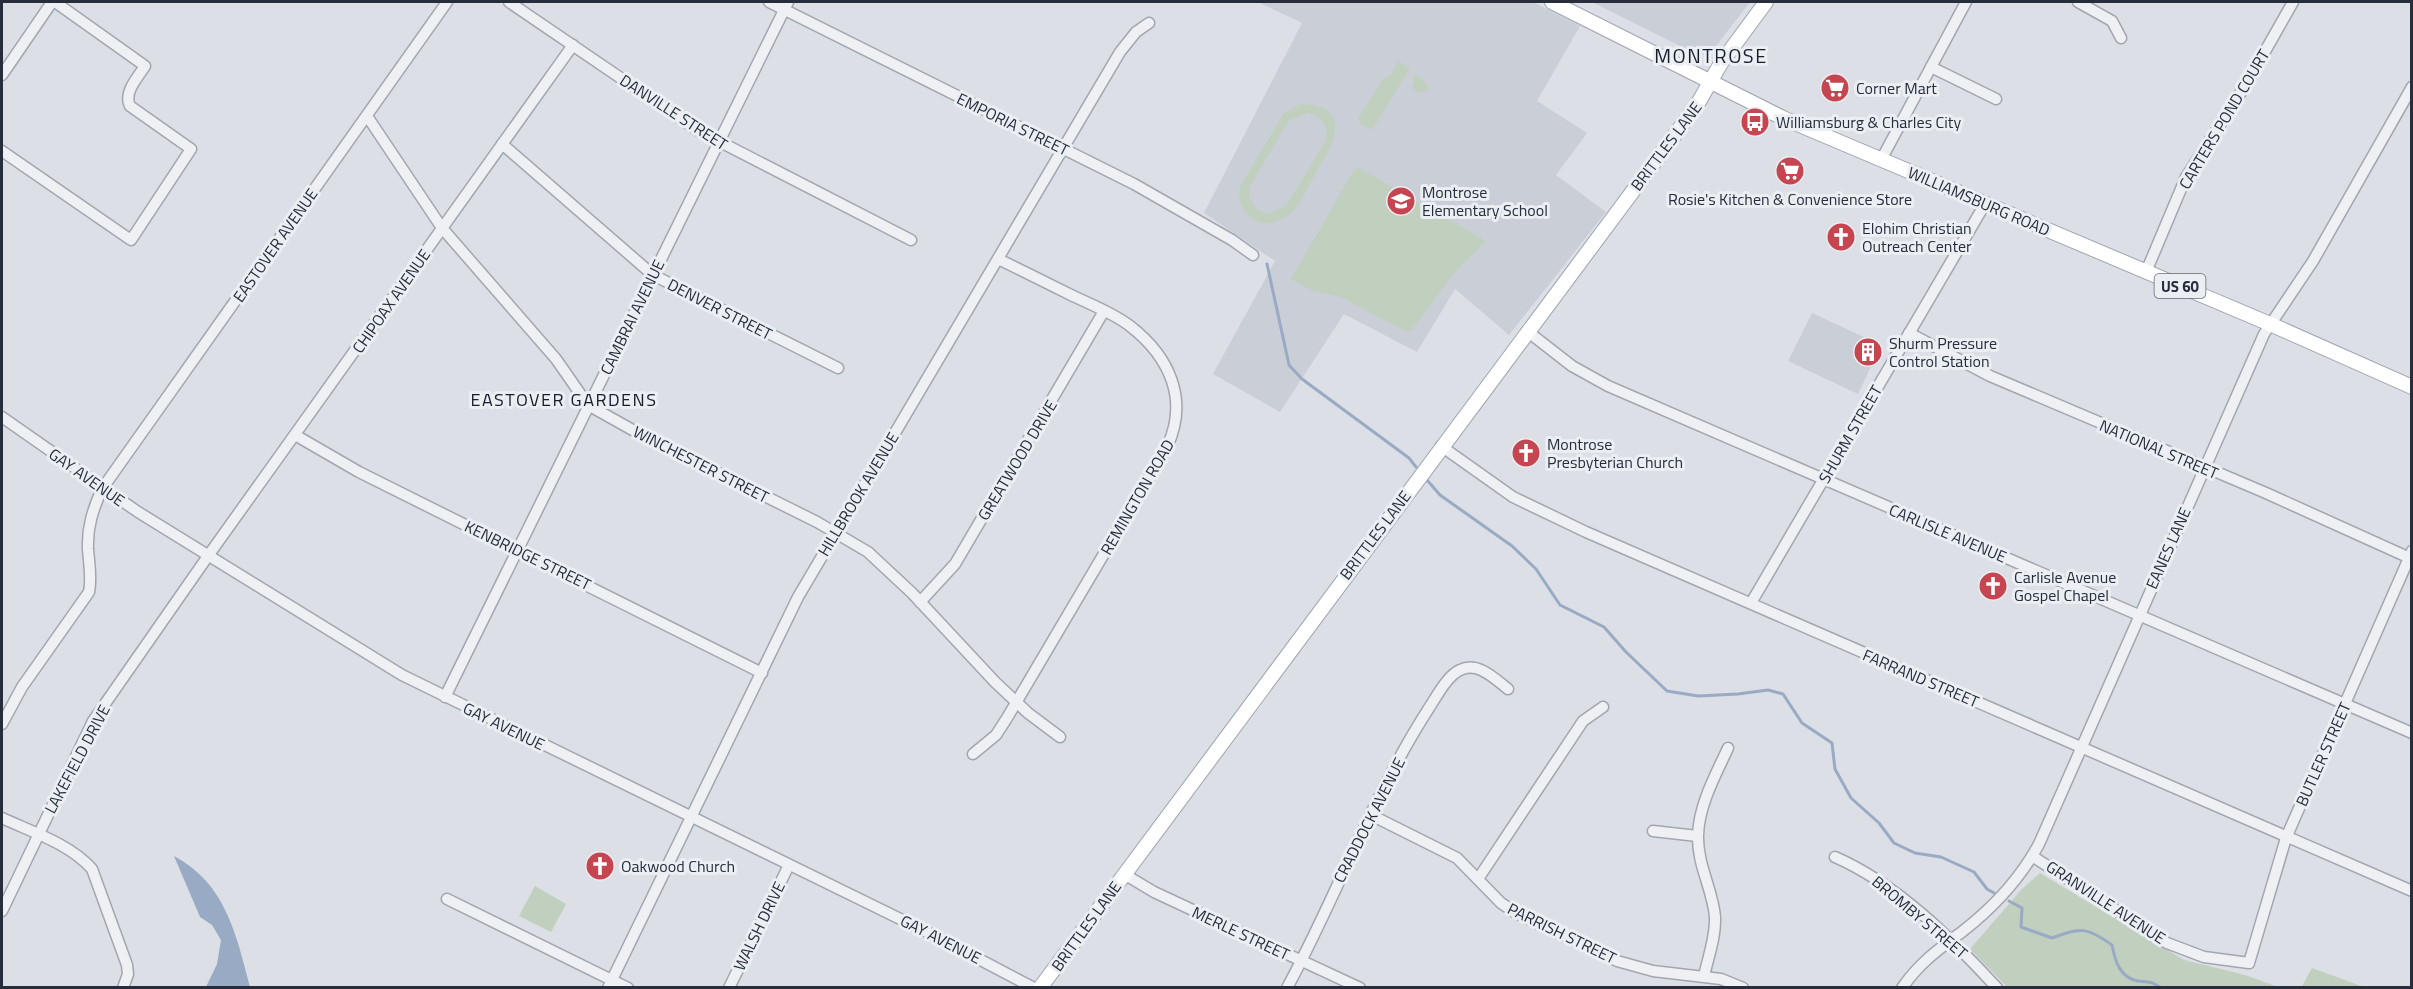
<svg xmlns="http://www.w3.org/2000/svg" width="2413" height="989" viewBox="0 0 2413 989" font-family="'Titillium Web',sans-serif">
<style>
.built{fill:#caced7}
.green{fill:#c1cfbe;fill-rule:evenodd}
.water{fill:#99aac4}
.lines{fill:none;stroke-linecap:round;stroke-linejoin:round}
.stream{stroke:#99aac4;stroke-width:3}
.minor-casing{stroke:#a2a6af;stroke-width:13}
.major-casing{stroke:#9ca3b0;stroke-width:16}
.minor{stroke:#eff0f4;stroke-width:10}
.major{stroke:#fff;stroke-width:14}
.labels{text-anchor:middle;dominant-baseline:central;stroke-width:6;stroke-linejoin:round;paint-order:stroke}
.shield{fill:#ebeef3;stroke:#626772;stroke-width:1.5}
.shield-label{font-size:15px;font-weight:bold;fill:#272d3b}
.poi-label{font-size:16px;fill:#272d3b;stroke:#ebeef3;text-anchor:start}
.street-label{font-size:16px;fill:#272d3b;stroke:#ebeef3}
.neighbourhood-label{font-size:18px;letter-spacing:1.5px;fill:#191e2b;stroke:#ebeef3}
.quarter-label{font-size:20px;letter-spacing:1.5px;fill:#191e2b;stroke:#ebeef3}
</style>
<rect width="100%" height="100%" fill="#dcdfe5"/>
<g class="built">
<polygon points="1258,2 1533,2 1580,26 1537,101 1587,133 1556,175 1606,212 1509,335 1455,289 1417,352 1344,314 1280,412 1213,374 1275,261 1204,213 1302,23"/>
<polygon points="1592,2 1750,2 1709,55 1696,54"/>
<polygon points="1812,313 1881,345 1858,394 1788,361"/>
</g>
<g class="green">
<polygon points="1398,61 1410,68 1372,130 1362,125 1358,119 1383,79 1391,75"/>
<polygon points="1414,76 1420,77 1428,85 1427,90 1419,93 1413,89"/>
<path d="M1301,104C1359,106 1329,150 1313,178C1306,190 1299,209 1287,216C1275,225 1261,226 1249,216C1240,208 1238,198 1240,187L1283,114ZM1308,113C1322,117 1330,127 1325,142L1286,206L1268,214L1257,210L1249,197L1250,186L1289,120Z"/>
<polygon points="1359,168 1486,241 1454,273 1411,331 1405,331 1341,297 1311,290 1291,279 1354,170"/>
<polygon points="2040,873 2184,960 2245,975 2278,987 2007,987 1970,949 2022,889"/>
<polygon points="535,886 566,904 551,932 519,916"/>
<polygon points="2312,968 2364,987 2283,987 2302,986"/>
</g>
<path class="water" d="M174,856C226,884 236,934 250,987H206L217,964L221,940L212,925L200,917Z"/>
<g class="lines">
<g class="stream">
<polyline points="1267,264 1289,365 1302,379 1409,458 1416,467"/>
<polyline points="1427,480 1440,495 1512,546 1536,569 1560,605 1604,627 1626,652 1667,691 1698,696 1738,694 1768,690 1783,694 1802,723 1832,743 1835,769 1851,798 1879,823 1894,843 1915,853 1941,857 1974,872 1987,889 1994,893"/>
<path d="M2009,901L2022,908L2021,927L2052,938C2081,927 2087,927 2112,945C2115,961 2120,978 2138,981C2148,982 2152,981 2161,988"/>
</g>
<g class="minor-casing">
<g id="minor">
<polyline points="509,2 697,130 911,240"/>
<polyline points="769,2 1134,184 1232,240 1253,255"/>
<polyline points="2078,2 2112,21 2121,38"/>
<polyline points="1931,67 1996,99"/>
<polyline points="2,75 52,2"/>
<polyline points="367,116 442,228 556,359 588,405 638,433 817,522 868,552 912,593 995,682 1028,713 1060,737"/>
<polyline points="502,144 653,275 838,368"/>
<path d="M2,151L131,240L191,149L130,106C123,93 138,77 145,66L55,2"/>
<polyline points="1881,160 1966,2"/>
<polyline points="2146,272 2186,177 2247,83 2293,2"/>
<polyline points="1527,331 1572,366 1608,386 2412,733"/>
<polyline points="1909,333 1990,376 2266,493 2412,559"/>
<polyline points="2,417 138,512 402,675 935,936 1034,988"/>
<polyline points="295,435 359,472 762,673"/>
<polyline points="1441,446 1513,497 1586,532 2412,891"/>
<polyline points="920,602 955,564 1104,311"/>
<polyline points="1751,603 1985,204"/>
<polyline points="445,697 788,2"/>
<path d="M2,724L22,687L89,592C92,578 89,563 88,549C87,527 93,509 102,489L447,2"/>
<path d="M973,754L996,735L1007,718L1167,447C1189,400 1170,357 1130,326C1112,312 1089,304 1069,294C1045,282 1021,270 998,259"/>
<polyline points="1371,815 1457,858 1501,903 1516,913 1617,961 1653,971 1721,979 1743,988"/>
<path d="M2,818C32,832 70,844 92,869L127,965L128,974L123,988"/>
<polyline points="1653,831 1697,836"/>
<polyline points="2032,856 2167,943 2204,957 2249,963 2286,838 2412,551"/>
<path d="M1835,857C1897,884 1952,939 1997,988"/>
<polyline points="1124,874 1154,892 1360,988"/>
<polyline points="1478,879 1583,721 1603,707"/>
<polyline points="447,899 628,988"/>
<polyline points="2,911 93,721 208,556 573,45"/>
<path d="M1704,976C1708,958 1716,936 1715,917C1713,890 1697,865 1698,835C1699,805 1715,776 1728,748"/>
<polyline points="608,988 798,597 1120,52 1136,32 1149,23"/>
<polyline points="729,988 789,865"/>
<path d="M1287,988C1337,896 1372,796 1429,708C1437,696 1447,676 1460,670C1478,661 1495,679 1508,689"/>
<path d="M1902,988C1920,962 1939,949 1963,931C1995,906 2020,879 2039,844L2264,334L2313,261L2412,87"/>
</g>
</g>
<g class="major-casing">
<g id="major">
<polyline points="1552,2 1783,118 2270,324 2412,387"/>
<polyline points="1040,988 1697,105 1721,63 1766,2"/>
</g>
</g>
<use href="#minor" class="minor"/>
<use href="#major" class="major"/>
</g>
<defs>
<g id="supermarket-disc" transform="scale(1.5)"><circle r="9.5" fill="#c54650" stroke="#ebeef3"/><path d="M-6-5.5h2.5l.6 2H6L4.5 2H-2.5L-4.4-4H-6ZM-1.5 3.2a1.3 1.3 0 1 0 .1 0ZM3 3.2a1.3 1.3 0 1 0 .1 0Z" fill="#fff"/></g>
<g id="bus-disc" transform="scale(1.5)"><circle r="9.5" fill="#c54650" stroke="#ebeef3"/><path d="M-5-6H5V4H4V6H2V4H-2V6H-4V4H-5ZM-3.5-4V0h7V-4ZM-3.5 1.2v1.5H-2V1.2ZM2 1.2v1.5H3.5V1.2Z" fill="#fff"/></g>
<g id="school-disc" transform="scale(1.5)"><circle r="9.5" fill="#c54650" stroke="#ebeef3"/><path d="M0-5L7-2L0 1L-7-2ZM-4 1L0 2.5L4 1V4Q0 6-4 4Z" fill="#fff"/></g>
<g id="church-disc" transform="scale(1.5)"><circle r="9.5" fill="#c54650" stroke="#ebeef3"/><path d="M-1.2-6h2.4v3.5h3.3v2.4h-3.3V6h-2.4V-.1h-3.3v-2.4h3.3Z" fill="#fff"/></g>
<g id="building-disc" transform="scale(1.5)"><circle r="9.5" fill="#c54650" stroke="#ebeef3"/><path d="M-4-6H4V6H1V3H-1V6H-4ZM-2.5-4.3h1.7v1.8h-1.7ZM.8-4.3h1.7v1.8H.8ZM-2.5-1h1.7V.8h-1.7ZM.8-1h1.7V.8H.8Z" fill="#fff"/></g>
</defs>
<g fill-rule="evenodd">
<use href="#supermarket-disc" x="1835" y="88"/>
<use href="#bus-disc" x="1755" y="122"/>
<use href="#supermarket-disc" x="1790" y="171"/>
<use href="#school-disc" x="1401" y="201"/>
<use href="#church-disc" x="1841" y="237"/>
<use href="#building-disc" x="1868" y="352"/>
<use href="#church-disc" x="1526" y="453"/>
<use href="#church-disc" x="1993" y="586"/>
<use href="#church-disc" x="600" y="866"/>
</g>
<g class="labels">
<rect class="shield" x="2154.5" y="274" width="51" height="24" rx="4.5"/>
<g class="shield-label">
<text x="2180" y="286">US 60</text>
</g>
<g class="poi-label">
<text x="1856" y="88">Corner Mart</text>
<text x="1776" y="122">Williamsburg &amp; Charles City</text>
<text x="1422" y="192">Montrose<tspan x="1422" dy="18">Elementary School</tspan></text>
<text x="1790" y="199" text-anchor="middle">Rosie's Kitchen &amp; Convenience Store</text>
<text x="1862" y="228">Elohim Christian<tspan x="1862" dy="18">Outreach Center</tspan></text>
<text x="1889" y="343">Shurm Pressure<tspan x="1889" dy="18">Control Station</tspan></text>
<text x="1547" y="444">Montrose<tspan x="1547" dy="18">Presbyterian Church</tspan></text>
<text x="2014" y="577">Carlisle Avenue<tspan x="2014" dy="18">Gospel Chapel</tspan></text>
<text x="621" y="866">Oakwood Church</text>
</g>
<g class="street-label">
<text transform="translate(674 112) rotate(33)">DANVILLE STREET</text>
<text transform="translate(2224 119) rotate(-59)">CARTERS POND COURT</text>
<text transform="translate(1013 124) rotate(26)">EMPORIA STREET</text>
<text transform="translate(1666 146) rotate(-53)">BRITTLES LANE</text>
<text transform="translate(1979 201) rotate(23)">WILLIAMSBURG ROAD</text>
<text transform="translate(275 245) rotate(-55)">EASTOVER AVENUE</text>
<text transform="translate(391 301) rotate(-55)">CHIPOAX AVENUE</text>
<text transform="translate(720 309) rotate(27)">DENVER STREET</text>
<text transform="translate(632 317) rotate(-64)">CAMBRAI AVENUE</text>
<text transform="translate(1850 434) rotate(-60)">SHURM STREET</text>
<text transform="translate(2159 449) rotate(23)">NATIONAL STREET</text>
<text transform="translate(1017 460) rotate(-59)">GREATWOOD DRIVE</text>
<text transform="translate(701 464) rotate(27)">WINCHESTER STREET</text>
<text transform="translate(87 477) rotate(35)">GAY AVENUE</text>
<text transform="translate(858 494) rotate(-59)">HILLBROOK AVENUE</text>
<text transform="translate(1137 497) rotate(-60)">REMINGTON ROAD</text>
<text transform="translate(1948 533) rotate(23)">CARLISLE AVENUE</text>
<text transform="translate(1375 535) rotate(-53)">BRITTLES LANE</text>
<text transform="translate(2168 548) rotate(-66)">EANES LANE</text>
<text transform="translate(528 555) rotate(26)">KENBRIDGE STREET</text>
<text transform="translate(1921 678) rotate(23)">FARRAND STREET</text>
<text transform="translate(504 726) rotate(26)">GAY AVENUE</text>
<text transform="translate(2323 754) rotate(-66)">BUTLER STREET</text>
<text transform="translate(77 759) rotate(-62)">LAKEFIELD DRIVE</text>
<text transform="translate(1369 820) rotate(-63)">CRADDOCK AVENUE</text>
<text transform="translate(2106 902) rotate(33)">GRANVILLE AVENUE</text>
<text transform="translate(1920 917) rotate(40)">BROMBY STREET</text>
<text transform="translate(759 926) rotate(-64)">WALSH DRIVE</text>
<text transform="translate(1086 926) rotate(-54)">BRITTLES LANE</text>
<text transform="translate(1241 933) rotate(25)">MERLE STREET</text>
<text transform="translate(1562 933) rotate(26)">PARRISH STREET</text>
<text transform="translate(941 939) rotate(27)">GAY AVENUE</text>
</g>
<g class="neighbourhood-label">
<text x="564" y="399">EASTOVER GARDENS</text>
</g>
<g class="quarter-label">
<text x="1711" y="55">MONTROSE</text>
</g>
</g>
<rect width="2413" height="989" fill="none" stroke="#272d3b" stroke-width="6"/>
</svg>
